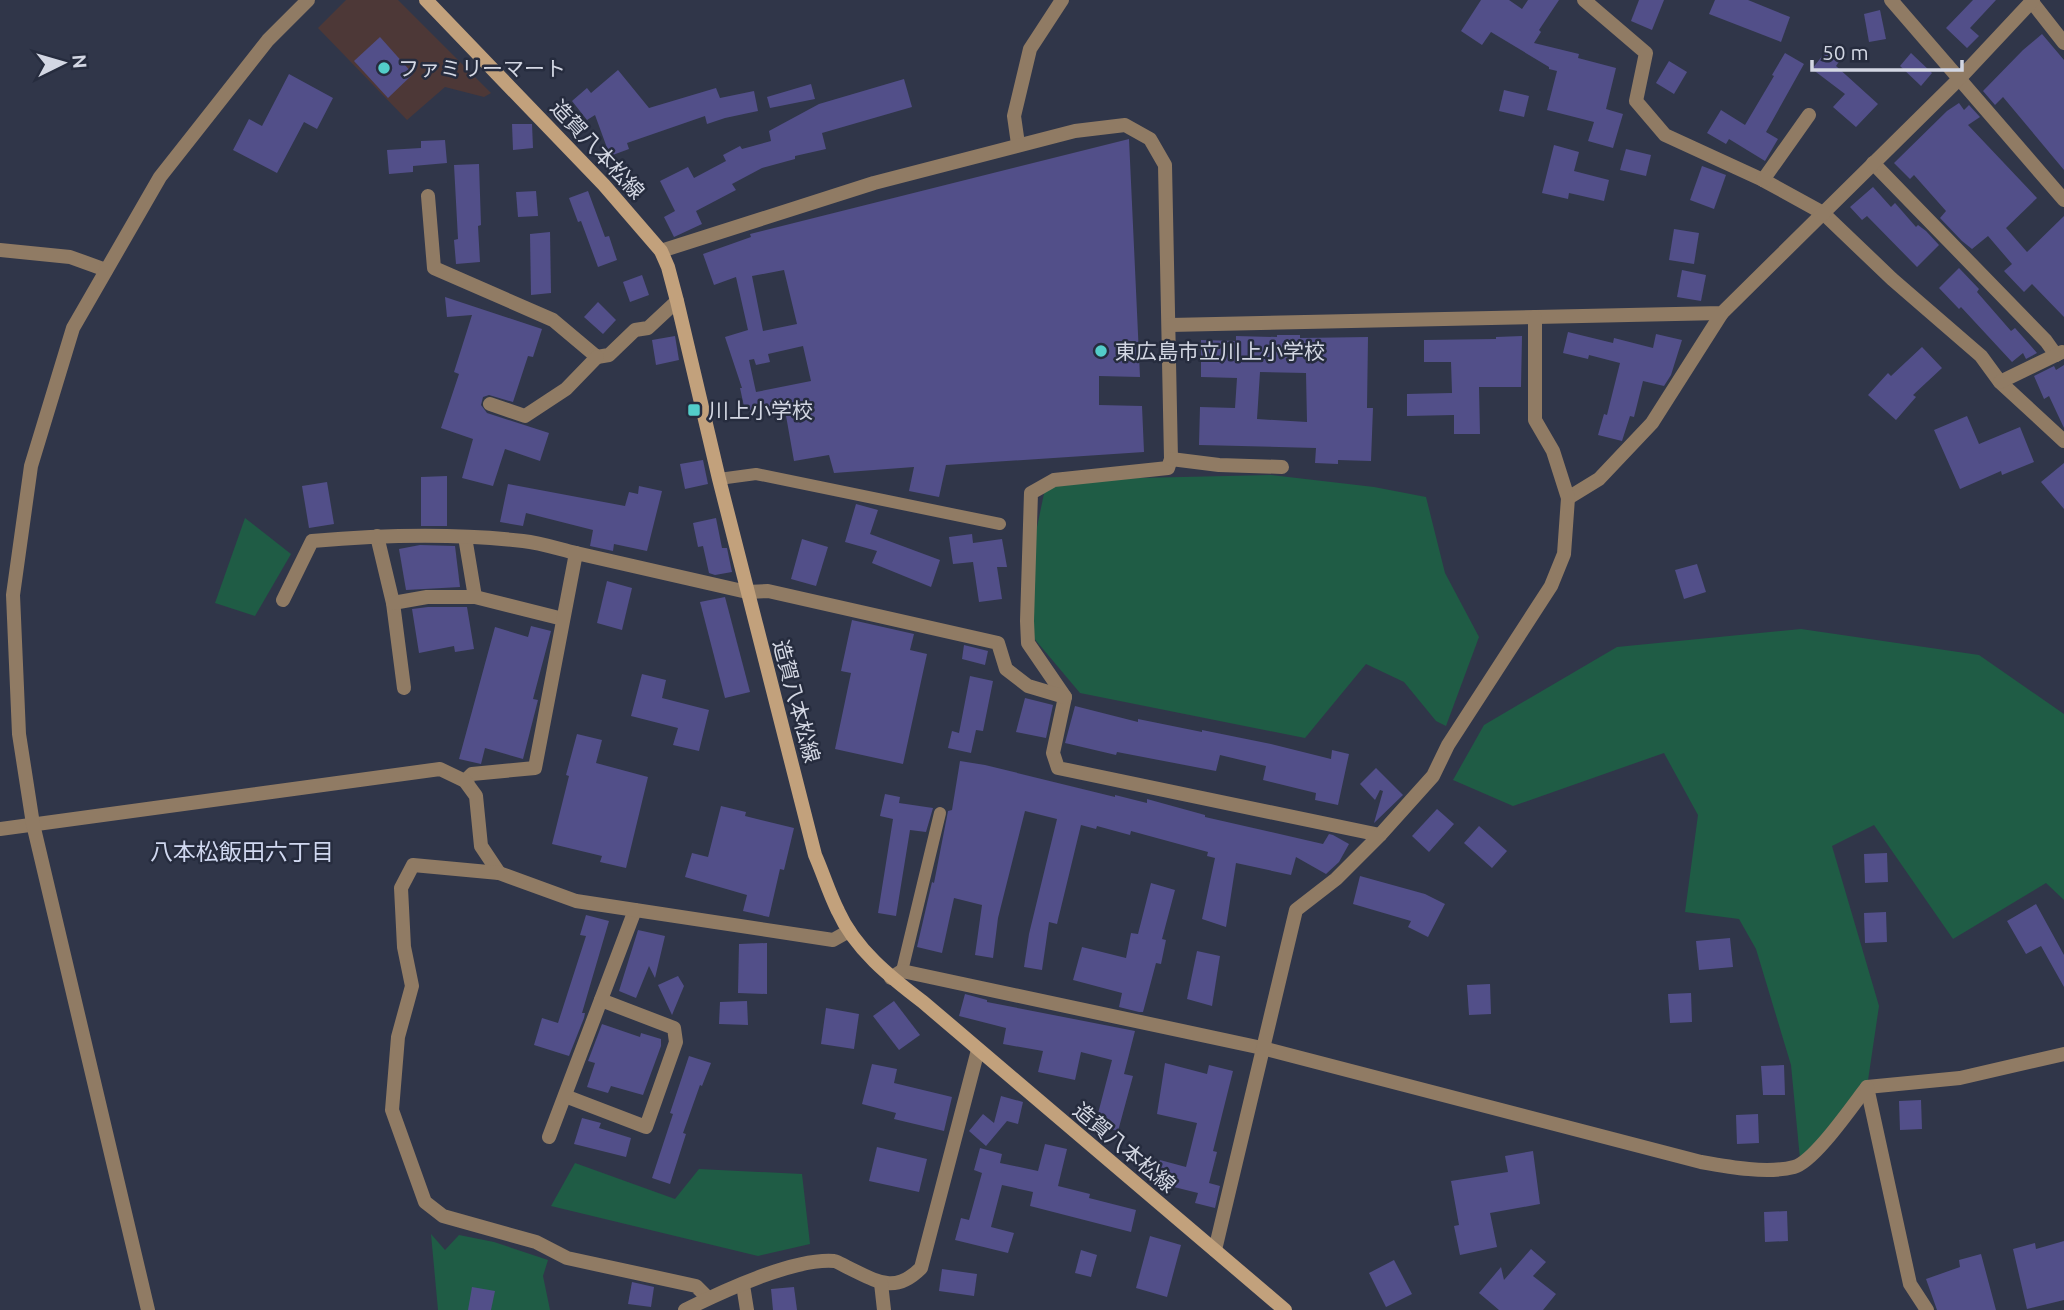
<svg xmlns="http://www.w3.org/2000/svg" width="2064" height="1310" viewBox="0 0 2064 1310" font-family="Ubuntu,'Noto Sans JP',sans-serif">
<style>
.commercial{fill:#4d3837}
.green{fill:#1f5c45}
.building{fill:#524f89;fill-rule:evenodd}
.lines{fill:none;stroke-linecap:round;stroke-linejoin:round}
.service{stroke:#907b64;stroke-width:12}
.minor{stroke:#907b64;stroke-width:14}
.tertiary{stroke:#907b64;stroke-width:14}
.secondary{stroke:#c2a17c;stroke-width:14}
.poi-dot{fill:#53cdc9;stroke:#262c3e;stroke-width:2.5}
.labels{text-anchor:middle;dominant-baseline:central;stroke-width:5;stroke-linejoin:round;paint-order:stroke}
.poi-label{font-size:21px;fill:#d3d7e3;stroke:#262c3e;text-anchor:start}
.street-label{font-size:21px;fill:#d3d7e3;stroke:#262c3e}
.neighbourhood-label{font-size:23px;fill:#d0d8f0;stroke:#262c3e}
</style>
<rect width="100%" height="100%" fill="#303649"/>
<polygon class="commercial" points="346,0 398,0 491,93 484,97 445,87 407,120 318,28"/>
<g class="green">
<polygon points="1271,475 1374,487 1426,497 1445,573 1479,637 1446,726 1436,721 1404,682 1366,664 1305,738 1080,693 1032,636 1028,570 1046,484 1138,478"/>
<polygon points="245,518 291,554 255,616 215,603"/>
<polygon points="1801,629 1979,655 2064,714 2064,900 2046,883 1953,939 1874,825 1832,846 1879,1006 1867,1087 1800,1159 1791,1065 1756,949 1739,919 1685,912 1698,815 1664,753 1513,806 1453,780 1484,725 1617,647"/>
<polygon points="575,1163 675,1199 699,1169 802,1174 810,1244 758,1256 551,1206"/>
<polygon points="431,1234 445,1250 459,1235 494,1242 548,1260 543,1276 550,1310 438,1310"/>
</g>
<g class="building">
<polygon points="1481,0 1509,0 1522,9 1528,0 1559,0 1539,30 1541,32 1534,43 1579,54 1578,58 1616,68 1606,109 1623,114 1613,148 1588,141 1594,122 1547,110 1557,71 1549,69 1549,67 1491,32 1482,45 1461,31"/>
<polygon points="1639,0 1664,0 1652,30 1631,21"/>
<polygon points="1715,0 1748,0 1790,17 1781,42 1709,14"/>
<polygon points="1973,0 1996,0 1970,28 1979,36 1967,48 1946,28"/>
<polygon points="1880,10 1886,39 1869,42 1864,14"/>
<polygon points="2042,34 2064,60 2064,170 2003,97 1995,105 1983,91 2023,50"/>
<polygon points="380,37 413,74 388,98 354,61"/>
<polygon points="1830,46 1843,56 1836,66 1878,104 1856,127 1833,107 1845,94 1812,69"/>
<polygon points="1785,53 1804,64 1766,132 1778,139 1765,161 1729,139 1726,144 1707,133 1721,110 1745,125 1774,76 1772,75"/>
<polygon points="1911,53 1932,73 1921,86 1900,66"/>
<polygon points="1669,61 1687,72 1674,94 1656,83"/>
<polygon points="618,70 649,108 716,88 720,98 754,91 758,111 725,118 707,124 705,116 627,143 629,149 610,156 595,115 587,120 572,101 587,88 591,93"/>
<polygon points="289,74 333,98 317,129 304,122 277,173 233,150 249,119 262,126"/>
<polygon points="904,79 912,107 822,133 826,149 795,156 795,159 762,168 732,184 736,190 696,211 702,224 674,237 664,217 675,211 660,181 688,167 694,178 726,161 723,155 740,146 742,149 771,141 769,131 819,104"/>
<polygon points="811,84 815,99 770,108 767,97"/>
<polygon points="1504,90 1529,96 1524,117 1499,111"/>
<polygon points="1959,103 1964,110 1969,105 1980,117 1968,125 2037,198 2006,228 2027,252 2064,216 2064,317 2032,284 2024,292 2004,271 2012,264 1988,236 1972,249 1962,241 1940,218 1946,211 1914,175 1910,179 1894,163 1947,111"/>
<polygon points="512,124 532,124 533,148 513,150"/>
<path d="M1129,139L1140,377L1099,376V405L1142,406L1144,452L946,465L939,497L909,491L914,467L834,473L829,455L794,461L785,410L780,411L778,404L745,411L740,388H742L725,337L748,330L736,277L714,285L703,254L751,237L750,234ZM784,270L797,324L763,331L752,276ZM803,346L811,381L756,392L749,360L754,359L756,365L770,362L768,354Z"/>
<polygon points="445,140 447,163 413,166 413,172 389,174 387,150 421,148 421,141"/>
<polygon points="1554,145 1579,152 1574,171 1609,180 1604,201 1569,193 1568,199 1542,193"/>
<polygon points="1626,149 1651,155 1646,176 1620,170"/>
<polygon points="479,164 481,225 478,226 480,262 456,264 454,240 458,239 454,165"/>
<polygon points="1702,166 1726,175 1714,209 1690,200"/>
<polygon points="1873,187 1891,207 1895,203 1916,227 1918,225 1926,231 1939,245 1917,267 1867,216 1862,220 1850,207"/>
<polygon points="536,191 538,216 518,217 516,192"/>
<polygon points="588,191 605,237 609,236 617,260 598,267 581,221 578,222 569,198"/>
<polygon points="1674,229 1699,233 1694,264 1669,260"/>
<polygon points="550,232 551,293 531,295 530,234"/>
<polygon points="1959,268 1979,289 1977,292 2011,331 2015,328 2037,353 2026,359 2023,353 2012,362 1961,307 1959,309 1939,288"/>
<polygon points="1682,270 1706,275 1701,301 1677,297"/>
<polygon points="642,275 649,295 630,302 623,282"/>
<polygon points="445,297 542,329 533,357 528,356 513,402 489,395 483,397 481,405 487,413 549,433 540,461 505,449 493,486 462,478 473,439 441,428 459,374 454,372 472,315 447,317"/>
<polygon points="598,302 616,320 603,334 584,317"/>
<polygon points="1568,332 1613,343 1614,338 1653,348 1656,334 1682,340 1671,375 1664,386 1643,381 1634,417 1630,416 1622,441 1598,435 1604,414 1607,415 1620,363 1589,355 1588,359 1563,353"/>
<path d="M1277,335H1300V338L1368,337L1367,408H1373L1371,461L1338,460V464L1315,463L1316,448L1199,445L1200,407L1235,408L1237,378L1201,377V340L1236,341V336L1277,337ZM1260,372L1306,373L1307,422L1257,419Z"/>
<polygon points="675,336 679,360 656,365 652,340"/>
<polygon points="1522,336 1521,387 1479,387 1480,434 1454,434 1454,415 1407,416 1407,394 1452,393 1451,362 1424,362 1424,340 1496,339 1496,337"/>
<polygon points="1922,347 1942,368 1913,395 1916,397 1896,420 1868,395 1888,373 1891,376"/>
<polygon points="2064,365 2064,428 2049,396 2044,399 2034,376 2054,366 2056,370"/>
<polygon points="1967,416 1979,444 2020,427 2034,462 2002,475 2001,471 1960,489 1934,430"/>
<polygon points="703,460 708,484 685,489 680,464"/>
<polygon points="2064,463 2064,509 2041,482"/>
<polygon points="447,476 447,526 421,526 421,477"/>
<polygon points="327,482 334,524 309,528 302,486"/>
<polygon points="508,484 625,506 629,492 638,494 639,486 662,491 647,551 614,544 613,551 590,546 593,530 526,513 523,526 500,522"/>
<polygon points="856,504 878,510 870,534 940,560 931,587 872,563 877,551 845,542"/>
<polygon points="716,518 722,548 727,548 732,572 715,575 709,573 703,546 698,547 693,523"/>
<polygon points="972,534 973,543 1002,539 1007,567 997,567 1002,599 979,602 973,562 953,564 949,537"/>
<polygon points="802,539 828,547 816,586 791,579"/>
<polygon points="420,545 455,546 460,587 406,590 399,549"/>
<polygon points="1697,564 1706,592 1684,599 1675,570"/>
<polygon points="607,581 632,588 622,630 597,623"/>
<polygon points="725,597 750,692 725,698 700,602"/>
<polygon points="428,607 467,607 474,649 455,652 454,646 419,653 412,609"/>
<polygon points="852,620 914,634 910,650 927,654 903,764 835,749 851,673 841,671"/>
<polygon points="531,626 551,631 533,699 538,700 523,759 485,748 481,764 459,759 495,627 528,637"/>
<polygon points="964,645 988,651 985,665 962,659"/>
<polygon points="642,674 666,680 662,698 709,710 699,751 673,745 678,728 631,716"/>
<polygon points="970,676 993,681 983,731 976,730 971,753 948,748 952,731 959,733"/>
<polygon points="1025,698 1053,705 1046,738 1016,732"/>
<polygon points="1075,706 1138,722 1138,719 1202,732 1202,730 1271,744 1331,759 1332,750 1349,754 1338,805 1315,800 1316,793 1263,780 1266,766 1220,755 1216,771 1117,752 1116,755 1065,743"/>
<polygon points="577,734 602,740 596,763 648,777 626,868 600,862 602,856 552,844 569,776 566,775"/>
<polygon points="960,761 985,765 1115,797 1115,795 1147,803 1147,799 1205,815 1205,817 1323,844 1329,834 1333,835 1349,844 1339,862 1326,874 1296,857 1291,875 1236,863 1226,927 1202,919 1215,858 1207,856 1208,852 1131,831 1130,835 1097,826 1096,829 1081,825 1057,924 1049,922 1042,970 1024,967 1029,934 1057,819 1025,811 998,918 993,958 975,955 982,905 954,898 942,953 917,947 932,882 934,883 948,811 952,810"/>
<polygon points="1376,768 1403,795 1374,823 1383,791 1380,790 1375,800 1360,784"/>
<polygon points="885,794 900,797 899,803 933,808 926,832 910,830 896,916 878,913 893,819 880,816"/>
<polygon points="721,806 746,812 745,816 794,828 784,870 780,869 769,917 743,911 747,895 685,877 692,853 708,857"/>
<polygon points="1437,809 1454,824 1429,852 1412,836"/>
<polygon points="1479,826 1507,851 1492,868 1464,843"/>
<polygon points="1887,853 1888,882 1865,883 1864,854"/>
<polygon points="1360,876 1425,894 1445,904 1428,937 1408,927 1411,921 1353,904"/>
<polygon points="1151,883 1175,890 1162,939 1166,940 1161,964 1156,963 1143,1012 1139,1012 1119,1007 1122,993 1073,980 1082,947 1126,958 1131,933 1138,934"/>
<polygon points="2036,904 2064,955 2064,987 2041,946 2026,954 2007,921"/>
<polygon points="1886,912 1887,942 1865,943 1864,913"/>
<polygon points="586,915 609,921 582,1013 585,1013 584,1018 569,1056 534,1045 542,1018 558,1023 586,936 580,935"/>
<polygon points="638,930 665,936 655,978 649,966 636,998 619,991"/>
<polygon points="1730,938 1733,967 1699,970 1696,941"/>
<polygon points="767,943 767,994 738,993 739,944"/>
<polygon points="1197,951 1220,956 1212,1006 1187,999"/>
<polygon points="678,976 684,986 672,1015 658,985"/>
<polygon points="1490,984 1491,1014 1469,1015 1467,985"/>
<polygon points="1691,993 1692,1022 1670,1023 1668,994"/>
<polygon points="965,994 987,1000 987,1002 1135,1031 1124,1074 1133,1076 1118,1131 1095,1125 1112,1060 1081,1052 1075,1080 1038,1072 1043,1051 1003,1044 1006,1028 959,1016"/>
<polygon points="747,1001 748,1025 719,1024 720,1002"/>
<polygon points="894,1001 920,1035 899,1050 873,1016"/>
<polygon points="826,1008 859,1014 854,1049 821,1044"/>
<polygon points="602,1024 640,1037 641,1033 661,1039 661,1046 643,1095 611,1086 608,1093 587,1087 595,1063 588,1061"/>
<polygon points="689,1056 711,1063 702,1086 700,1085 683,1133 686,1134 670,1184 652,1178 673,1114 670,1113"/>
<polygon points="1165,1063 1207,1074 1209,1065 1233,1071 1213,1151 1217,1152 1209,1183 1220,1186 1215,1208 1195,1203 1198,1193 1154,1182 1160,1160 1186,1167 1197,1123 1157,1114"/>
<polygon points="872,1064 897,1069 894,1083 952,1097 944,1131 894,1119 896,1113 862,1104"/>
<polygon points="1784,1065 1785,1095 1763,1095 1761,1066"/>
<polygon points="1001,1096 1023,1102 1018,1124 1007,1121 986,1146 969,1131 983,1114 994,1123"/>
<polygon points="1921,1100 1922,1129 1900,1130 1899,1101"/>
<polygon points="1758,1114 1759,1143 1737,1144 1736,1115"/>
<polygon points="582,1118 601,1123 599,1128 631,1138 626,1157 574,1144"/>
<polygon points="1045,1144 1067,1149 1058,1186 1090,1194 1089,1198 1136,1210 1131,1232 1030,1206 1033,1192 1002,1185 991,1227 1014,1233 1008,1253 955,1240 961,1218 969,1220 982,1173 974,1170 980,1148 1002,1154 1000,1163 1038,1171"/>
<polygon points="877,1147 927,1159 919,1192 869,1181"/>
<polygon points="1533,1151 1540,1204 1490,1213 1497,1247 1460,1255 1454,1226 1459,1225 1451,1181 1508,1172 1505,1156"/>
<polygon points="1787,1211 1788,1241 1765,1242 1764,1212"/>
<polygon points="1150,1236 1181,1245 1167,1297 1136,1288"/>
<polygon points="2064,1241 2064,1300 2027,1309 2013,1249 2035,1243 2036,1249"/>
<polygon points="1531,1249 1546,1262 1533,1276 1556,1294 1543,1310 1499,1310 1479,1293 1501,1267 1504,1280"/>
<polygon points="1081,1250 1097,1255 1091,1277 1075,1273"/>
<polygon points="1981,1254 1996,1310 1937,1310 1926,1279 1960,1267 1959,1260"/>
<polygon points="1394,1260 1412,1294 1386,1307 1369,1273"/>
<polygon points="942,1269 977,1274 974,1296 939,1291"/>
<polygon points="632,1282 654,1287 651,1307 628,1304"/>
<polygon points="472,1287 495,1291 491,1310 468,1310"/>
<polygon points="794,1287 797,1310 773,1310 771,1289"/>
</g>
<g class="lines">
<g class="service">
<polyline points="719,479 756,474 1000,524"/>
<polyline points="902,971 940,813"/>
</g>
<g class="minor">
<polyline points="1584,0 1646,53 1636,101 1665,135 1763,180 1823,213 1892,279 1981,356 2000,382 2064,441"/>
<polyline points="1891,0 2064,200"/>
<polyline points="2032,2 2064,43"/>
<polyline points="1018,144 1014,116 1030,49 1062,0"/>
<polyline points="1873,163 2046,341 2056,355"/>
<polyline points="1763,180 1809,115"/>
<polyline points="428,196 434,268 553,320 597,357 609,355 635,330 648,328 677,301"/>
<polyline points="0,250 70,257 106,270"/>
<polyline points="661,251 874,183 1075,131 1125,125 1150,139 1165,165 1171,459 1168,468 1054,480 1031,493 1027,621 1028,643 1065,697 1053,753 1058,768 1380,835"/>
<polyline points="1170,325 1722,313 1960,78 2033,0"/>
<polyline points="2000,382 2062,352"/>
<polyline points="490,404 525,416 566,389 597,357"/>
<polyline points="1171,459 1219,465 1282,467"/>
<polyline points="1568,498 1599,479 1652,423 1722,313"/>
<polyline points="377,536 393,603 404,688"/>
<polyline points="465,537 475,597"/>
<path d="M283,600L312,541C382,535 453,533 523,541C541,543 559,549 576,553"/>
<polyline points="393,603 427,597 475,597 563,619"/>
<polyline points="465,781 472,774 535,768 576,553 747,592 768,591 998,643 1006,669 1028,686 1065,697"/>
<polyline points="0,829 440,769 465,781 476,796 481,846 499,873"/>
<path d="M891,978L902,971L1262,1048L1701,1162C1729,1167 1767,1174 1794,1167C1814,1162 1853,1105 1867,1087L1960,1078L2064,1054"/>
<polyline points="1867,1087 1910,1284 1927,1310"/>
<polyline points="565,1096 646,1127 676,1042 674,1028 601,1000"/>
<polyline points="549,1137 635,910"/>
<polyline points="1215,1250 1296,910 1336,879 1380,835 1433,776 1448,745 1551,586 1564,554 1568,498 1553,451 1535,420 1535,317"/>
<polyline points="743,1285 747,1310"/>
<polyline points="708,1298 696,1286 567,1258 536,1242 443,1216 425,1202 392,1110 398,1037 412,986 404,947 401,888 413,865 499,873 576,901 833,940 849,931"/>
<path d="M685,1310C721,1292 794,1258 834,1261C839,1262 844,1266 849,1268C878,1282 895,1294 921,1268L978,1050"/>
</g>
<g class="tertiary">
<polyline points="881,1283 884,1310"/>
<polyline points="148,1310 33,824 19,734 13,595 31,466 73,328 160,177 268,40 308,0"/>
</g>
<path class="secondary" d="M426,0L604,185L661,251L668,267L677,301L719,479L815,855C823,873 829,893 838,911C855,949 890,977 923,1002L1285,1310"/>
</g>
<g class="poi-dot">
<circle cx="384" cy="68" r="7"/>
<circle cx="1101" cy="351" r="7"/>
<rect x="687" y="403" width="14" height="14" rx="3.5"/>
</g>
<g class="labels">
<g class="poi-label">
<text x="398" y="68">ファミリーマート</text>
<text x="1115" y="351">東広島市立川上小学校</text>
<text x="708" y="410">川上小学校</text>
</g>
<g class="street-label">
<text transform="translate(598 149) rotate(47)">造賀八本松線</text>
<text transform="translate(797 701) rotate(75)">造賀八本松線</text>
<text transform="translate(1125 1147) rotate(40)">造賀八本松線</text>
</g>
<g class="neighbourhood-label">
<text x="242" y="851">八本松飯田六丁目</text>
</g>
</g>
<g transform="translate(63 63) rotate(85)" stroke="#262c3e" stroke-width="5" paint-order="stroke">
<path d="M0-5L12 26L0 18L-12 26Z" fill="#d3d7e3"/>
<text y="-10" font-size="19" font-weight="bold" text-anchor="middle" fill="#d3d7e3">N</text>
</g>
<path d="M1812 60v10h150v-10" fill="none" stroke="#d3d7e3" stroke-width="3.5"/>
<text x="1822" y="60" font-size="21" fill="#d3d7e3" stroke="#262c3e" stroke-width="5" paint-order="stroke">50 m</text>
</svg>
